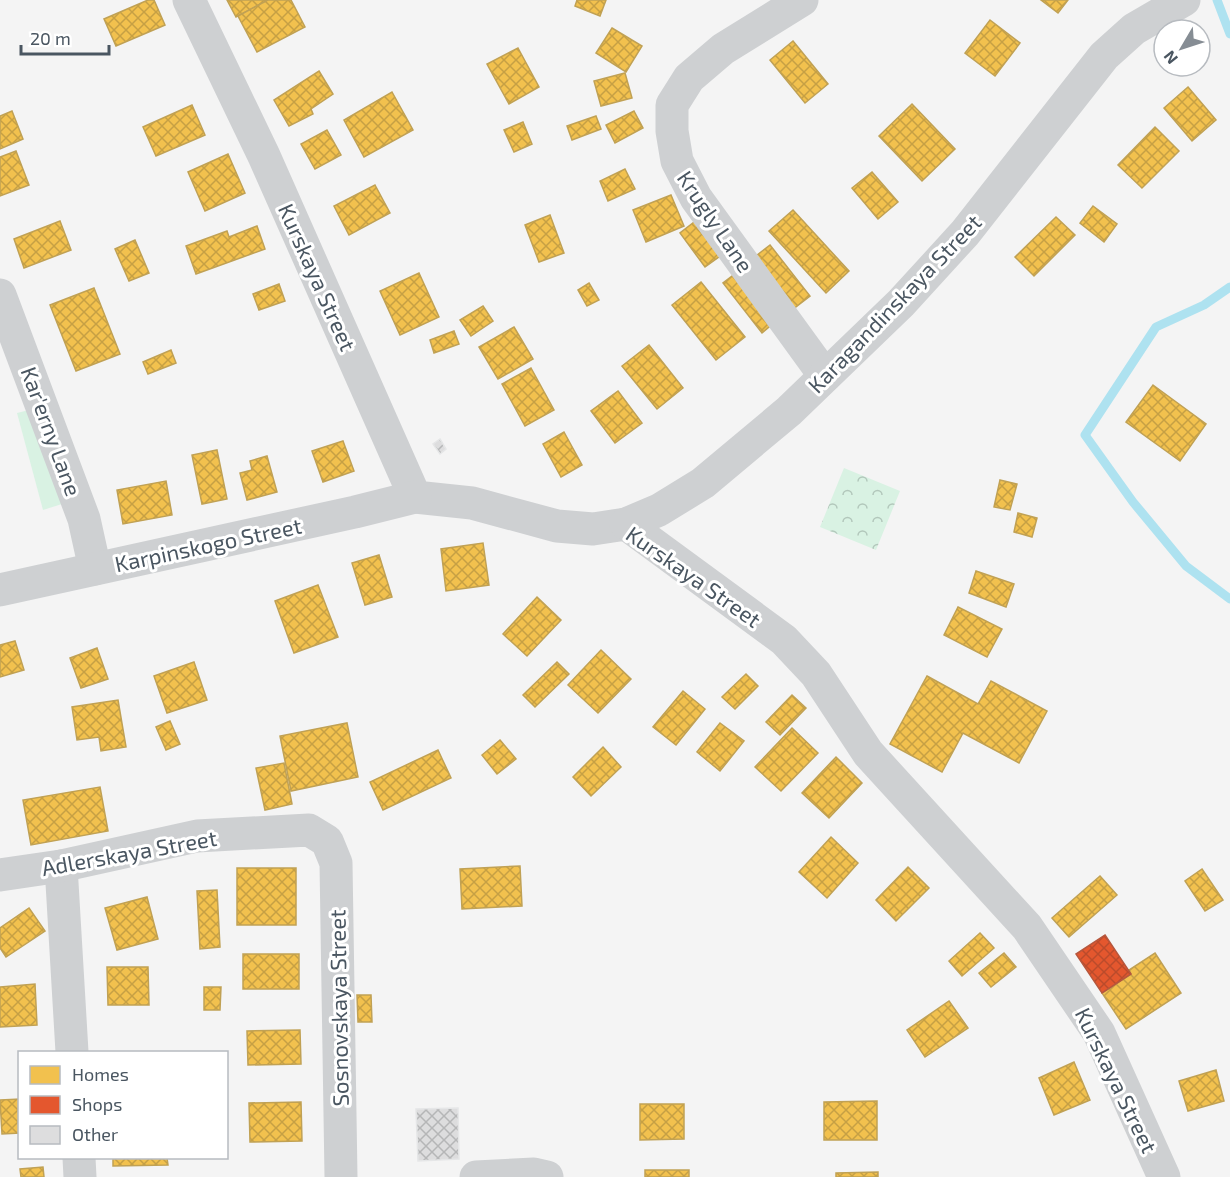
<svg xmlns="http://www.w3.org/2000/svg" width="1230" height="1177" viewBox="0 0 1230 1177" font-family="'Exo 2',sans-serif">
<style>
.grass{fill:#d9f2e3}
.forest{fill:url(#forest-crowns)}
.homes{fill:url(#homes-cross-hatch);stroke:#c0a154;stroke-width:1.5}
.shops{fill:url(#shops-cross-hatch);stroke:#b6573d;stroke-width:1.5}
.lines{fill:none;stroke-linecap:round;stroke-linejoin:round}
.stream{stroke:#aee2f0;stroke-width:9}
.building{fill:url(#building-cross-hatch);stroke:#e5e6e7;stroke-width:1.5}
.minor{stroke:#ced0d2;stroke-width:33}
.labels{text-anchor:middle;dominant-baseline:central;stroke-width:6;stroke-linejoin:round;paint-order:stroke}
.street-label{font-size:22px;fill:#4a5661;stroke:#fff}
</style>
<defs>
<pattern id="forest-crowns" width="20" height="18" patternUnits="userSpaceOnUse" patternTransform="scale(1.5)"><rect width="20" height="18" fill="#d9f2e3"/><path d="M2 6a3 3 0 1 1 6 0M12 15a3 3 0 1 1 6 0" fill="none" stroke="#b2c7bb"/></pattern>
<pattern id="homes-cross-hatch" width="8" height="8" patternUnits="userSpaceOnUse" patternTransform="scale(1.5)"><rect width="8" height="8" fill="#f2c14e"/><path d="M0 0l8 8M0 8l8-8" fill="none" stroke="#c6a044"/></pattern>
<pattern id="shops-cross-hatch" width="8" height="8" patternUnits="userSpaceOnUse" patternTransform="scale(1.5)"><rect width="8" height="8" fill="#e4572e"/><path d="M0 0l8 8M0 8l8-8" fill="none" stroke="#bb4b2b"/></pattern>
<pattern id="building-cross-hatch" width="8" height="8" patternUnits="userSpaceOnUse" patternTransform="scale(1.5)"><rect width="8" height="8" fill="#ddddde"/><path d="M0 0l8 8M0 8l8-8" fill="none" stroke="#b5b6b7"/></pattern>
</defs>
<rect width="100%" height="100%" fill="#f4f4f4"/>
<polygon class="grass" points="37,408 62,504 43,510 17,413"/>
<polygon class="forest" points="844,468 900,491 876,550 820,527"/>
<g class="homes">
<polygon points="148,0 154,0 165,25 116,46 104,19"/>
<polygon points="227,0 268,0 236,17"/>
<polygon points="268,0 291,0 305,27 257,52 238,16"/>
<polygon points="577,0 606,0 600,16 575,6"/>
<polygon points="1041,0 1068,0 1058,13"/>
<polygon points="990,20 1020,43 995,76 965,53"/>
<polygon points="612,28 642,46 626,72 596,53"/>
<polygon points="793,41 828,84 805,103 770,60"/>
<polygon points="518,48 539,87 509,104 487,64"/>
<polygon points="319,71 333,94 311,109 313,114 289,126 274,100"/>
<polygon points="625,73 632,98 601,106 594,81"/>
<polygon points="1188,87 1216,120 1192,141 1164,108"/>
<polygon points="392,92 413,130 364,157 344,120"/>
<polygon points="912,104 955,149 922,181 879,136"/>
<polygon points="192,105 205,135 156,156 143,127"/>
<polygon points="12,111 23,139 0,149 0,116"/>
<polygon points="634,111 643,128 615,143 606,125"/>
<polygon points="596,116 601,129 572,140 567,126"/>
<polygon points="523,122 532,144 514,152 504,130"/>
<polygon points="1155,127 1179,151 1142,188 1118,165"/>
<polygon points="327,130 341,155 315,169 301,144"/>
<polygon points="16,151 29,185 0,196 0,157"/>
<polygon points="228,154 245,193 205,211 188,172"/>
<polygon points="625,169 635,189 608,201 600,181"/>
<polygon points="872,172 898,202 878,219 852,188"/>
<polygon points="375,185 390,213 349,235 334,206"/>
<polygon points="671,195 684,226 646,242 633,210"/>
<polygon points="1093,206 1117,224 1104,242 1080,223"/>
<polygon points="793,210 849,271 826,293 769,231"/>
<polygon points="550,215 564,253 539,262 525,225"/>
<polygon points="1056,217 1075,235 1034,276 1015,257"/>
<polygon points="698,219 723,254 705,267 680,233"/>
<polygon points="60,221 71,250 24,268 14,239"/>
<polygon points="257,226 265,249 196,274 186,246 227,231 229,237"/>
<polygon points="135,240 149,273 129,281 115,249"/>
<polygon points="770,245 810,296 792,310 752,259"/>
<polygon points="419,273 439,317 400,335 380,291"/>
<polygon points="736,273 775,322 762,333 723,283"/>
<polygon points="701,282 745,337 716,360 672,305"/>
<polygon points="589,283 599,300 587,306 578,290"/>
<polygon points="279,284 285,301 259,310 253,294"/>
<polygon points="94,288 120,354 76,371 50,305"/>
<polygon points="483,306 493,321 471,336 460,320"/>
<polygon points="514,327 533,359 498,379 479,347"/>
<polygon points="454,331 459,344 434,353 430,340"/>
<polygon points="649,345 683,388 657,409 622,366"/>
<polygon points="171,350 176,363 148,374 143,362"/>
<polygon points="531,368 554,410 525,426 502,384"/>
<polygon points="1153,385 1206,424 1180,461 1126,422"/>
<polygon points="618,391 642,423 615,443 591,411"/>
<polygon points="564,432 582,465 561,477 543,444"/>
<polygon points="343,441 354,471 323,482 312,451"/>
<polygon points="217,450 227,499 202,504 192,455"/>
<polygon points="267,456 277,492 247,500 240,473 252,470 250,461"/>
<polygon points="1000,480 1017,484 1010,510 994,507"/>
<polygon points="166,481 172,515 123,524 117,490"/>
<polygon points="1018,513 1037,518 1032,537 1014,532"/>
<polygon points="483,543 489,585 446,591 441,549"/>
<polygon points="379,555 392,597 365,605 352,563"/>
<polygon points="976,571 1014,584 1006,607 969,593"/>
<polygon points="318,585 338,637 294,653 275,601"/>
<polygon points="537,597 561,620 527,656 503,634"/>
<polygon points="958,607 1002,629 987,657 944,635"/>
<polygon points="15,641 24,670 0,677 0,645"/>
<polygon points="97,648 108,679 81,688 70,658"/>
<polygon points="601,650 631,679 598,713 568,685"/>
<polygon points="194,662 207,700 167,713 154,676"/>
<polygon points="557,662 569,674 535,707 523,695"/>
<polygon points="746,674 758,686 735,709 722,697"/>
<polygon points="927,676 978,704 991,681 1047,711 1019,763 963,733 942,772 890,744"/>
<polygon points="683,691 705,709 676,745 653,727"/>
<polygon points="792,695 806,708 780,735 766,722"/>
<polygon points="118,700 126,747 101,751 99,737 77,740 72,707"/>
<polygon points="170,721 180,744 166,750 156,727"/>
<polygon points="347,723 358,777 291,791 280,736"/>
<polygon points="720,723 744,741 720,771 697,752"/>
<polygon points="792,728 818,753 781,791 755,767"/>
<polygon points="500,740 516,759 497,774 482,755"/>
<polygon points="603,747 621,767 591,796 573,777"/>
<polygon points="438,750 451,778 383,810 370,782"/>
<polygon points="836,757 862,783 829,818 802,793"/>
<polygon points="284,763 292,804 265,810 256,768"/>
<polygon points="100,787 108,831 31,845 23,800"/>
<polygon points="831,837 858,863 827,898 799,872"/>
<polygon points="520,866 522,906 462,909 460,869"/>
<polygon points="908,867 929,888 896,921 876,900"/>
<rect x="237" y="868" width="59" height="57"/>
<polygon points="1202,869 1223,900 1205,911 1185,881"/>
<polygon points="1100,876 1117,895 1069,937 1052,918"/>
<polygon points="217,890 220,947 200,949 197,891"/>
<polygon points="147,897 158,939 117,950 105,908"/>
<polygon points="29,908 45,931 6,957 0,948 0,928"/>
<polygon points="980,933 994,948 962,976 949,961"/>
<polygon points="1004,953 1016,967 991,987 979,973"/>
<polygon points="1155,953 1181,993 1126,1029 1102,993 1131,974 1129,970"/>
<rect x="243" y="954" width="56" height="35"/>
<polygon points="107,967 148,967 149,1005 108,1005"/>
<polygon points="35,984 37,1025 0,1027 0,987"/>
<polygon points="204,987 221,987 220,1010 204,1010"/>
<polygon points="357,995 371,995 372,1022 358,1022"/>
<polygon points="949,1001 968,1028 925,1057 907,1030"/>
<polygon points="300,1030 301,1064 248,1065 247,1031"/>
<polygon points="1074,1062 1090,1100 1054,1115 1039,1078"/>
<polygon points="1216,1070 1224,1101 1188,1111 1179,1081"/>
<polygon points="20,1099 20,1133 2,1134 0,1100"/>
<polygon points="877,1101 877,1140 824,1140 824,1102"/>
<polygon points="301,1102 302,1141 250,1142 249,1103"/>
<polygon points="640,1104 684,1104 684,1139 640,1140"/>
<polygon points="113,1158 167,1158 168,1165 113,1166"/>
<polygon points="43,1167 44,1177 21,1177 20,1169"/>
<rect x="645" y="1170" width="44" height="7"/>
<polygon points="878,1172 878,1177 836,1177 836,1173"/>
</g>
<polygon class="shops" points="1105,935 1131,974 1102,993 1076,954"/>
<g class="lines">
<g class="stream">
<polyline points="1217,0 1230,34"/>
<polyline points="1230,287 1204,305 1156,327 1085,435 1133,502 1186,566 1230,599"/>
</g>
</g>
<g class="building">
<polygon points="440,439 446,449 440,454 433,444"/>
<polygon points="458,1108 459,1159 418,1161 416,1109"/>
</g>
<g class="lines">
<g class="minor">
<polyline points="189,0 264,156 415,497 472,503 557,526 593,529 626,524 784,640 816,674 868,753 1027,927 1099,1033 1164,1177"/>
<polyline points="802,0 723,49 689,78 672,105 672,131 677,161 696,198 825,376"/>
<polyline points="0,295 84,519 95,569"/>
<polyline points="626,524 659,510 703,483 789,411 901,303 965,233 1104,56 1134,29 1184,0"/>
<polyline points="0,590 355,512 415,497"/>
<polyline points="61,866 72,1052"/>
<polyline points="0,875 61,866 197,836 309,830 327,841 336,863 341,1177"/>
<polyline points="79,1158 80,1177"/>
<polyline points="476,1177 534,1174 547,1177"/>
</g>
</g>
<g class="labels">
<g class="street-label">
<text transform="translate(716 221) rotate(56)">Krugly Lane</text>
<text transform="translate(318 277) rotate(66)">Kurskaya Street</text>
<text transform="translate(894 303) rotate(-46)">Karagandinskaya Street</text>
<text transform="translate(52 431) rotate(70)">Kar'erny Lane</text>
<text transform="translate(208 544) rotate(-12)">Karpinskogo Street</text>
<text transform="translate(694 576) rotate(35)">Kurskaya Street</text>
<text transform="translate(129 852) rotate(-10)">Adlerskaya Street</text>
<text transform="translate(338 1008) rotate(-91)">Sosnovskaya Street</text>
<text transform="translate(1117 1080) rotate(64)">Kurskaya Street</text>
</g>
</g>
<rect x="18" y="1051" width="210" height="108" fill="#ffffff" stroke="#b7bbc0" stroke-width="1.5"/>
<rect x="30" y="1066" width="30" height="18" fill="#f2c14e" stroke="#b7bbc0" stroke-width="1.5"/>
<text x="72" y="1081" font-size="18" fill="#4a5661">Homes</text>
<rect x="30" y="1096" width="30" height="18" fill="#e4572e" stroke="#b7bbc0" stroke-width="1.5"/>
<text x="72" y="1111" font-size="18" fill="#4a5661">Shops</text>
<rect x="30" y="1126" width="30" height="18" fill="#ddddde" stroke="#b7bbc0" stroke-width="1.5"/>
<text x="72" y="1141" font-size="18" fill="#4a5661">Other</text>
<g transform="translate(1182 48) rotate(231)"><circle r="28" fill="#ffffff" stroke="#b7bbc0" stroke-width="1.5"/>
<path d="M0-4.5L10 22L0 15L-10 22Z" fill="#868d94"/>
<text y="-9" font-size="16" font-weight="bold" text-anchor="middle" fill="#4a5661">N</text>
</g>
<path d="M21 45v9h88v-9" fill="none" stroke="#4a5661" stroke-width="3"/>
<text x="30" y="45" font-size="18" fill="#4a5661" stroke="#ffffff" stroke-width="4.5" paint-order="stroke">20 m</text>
</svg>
